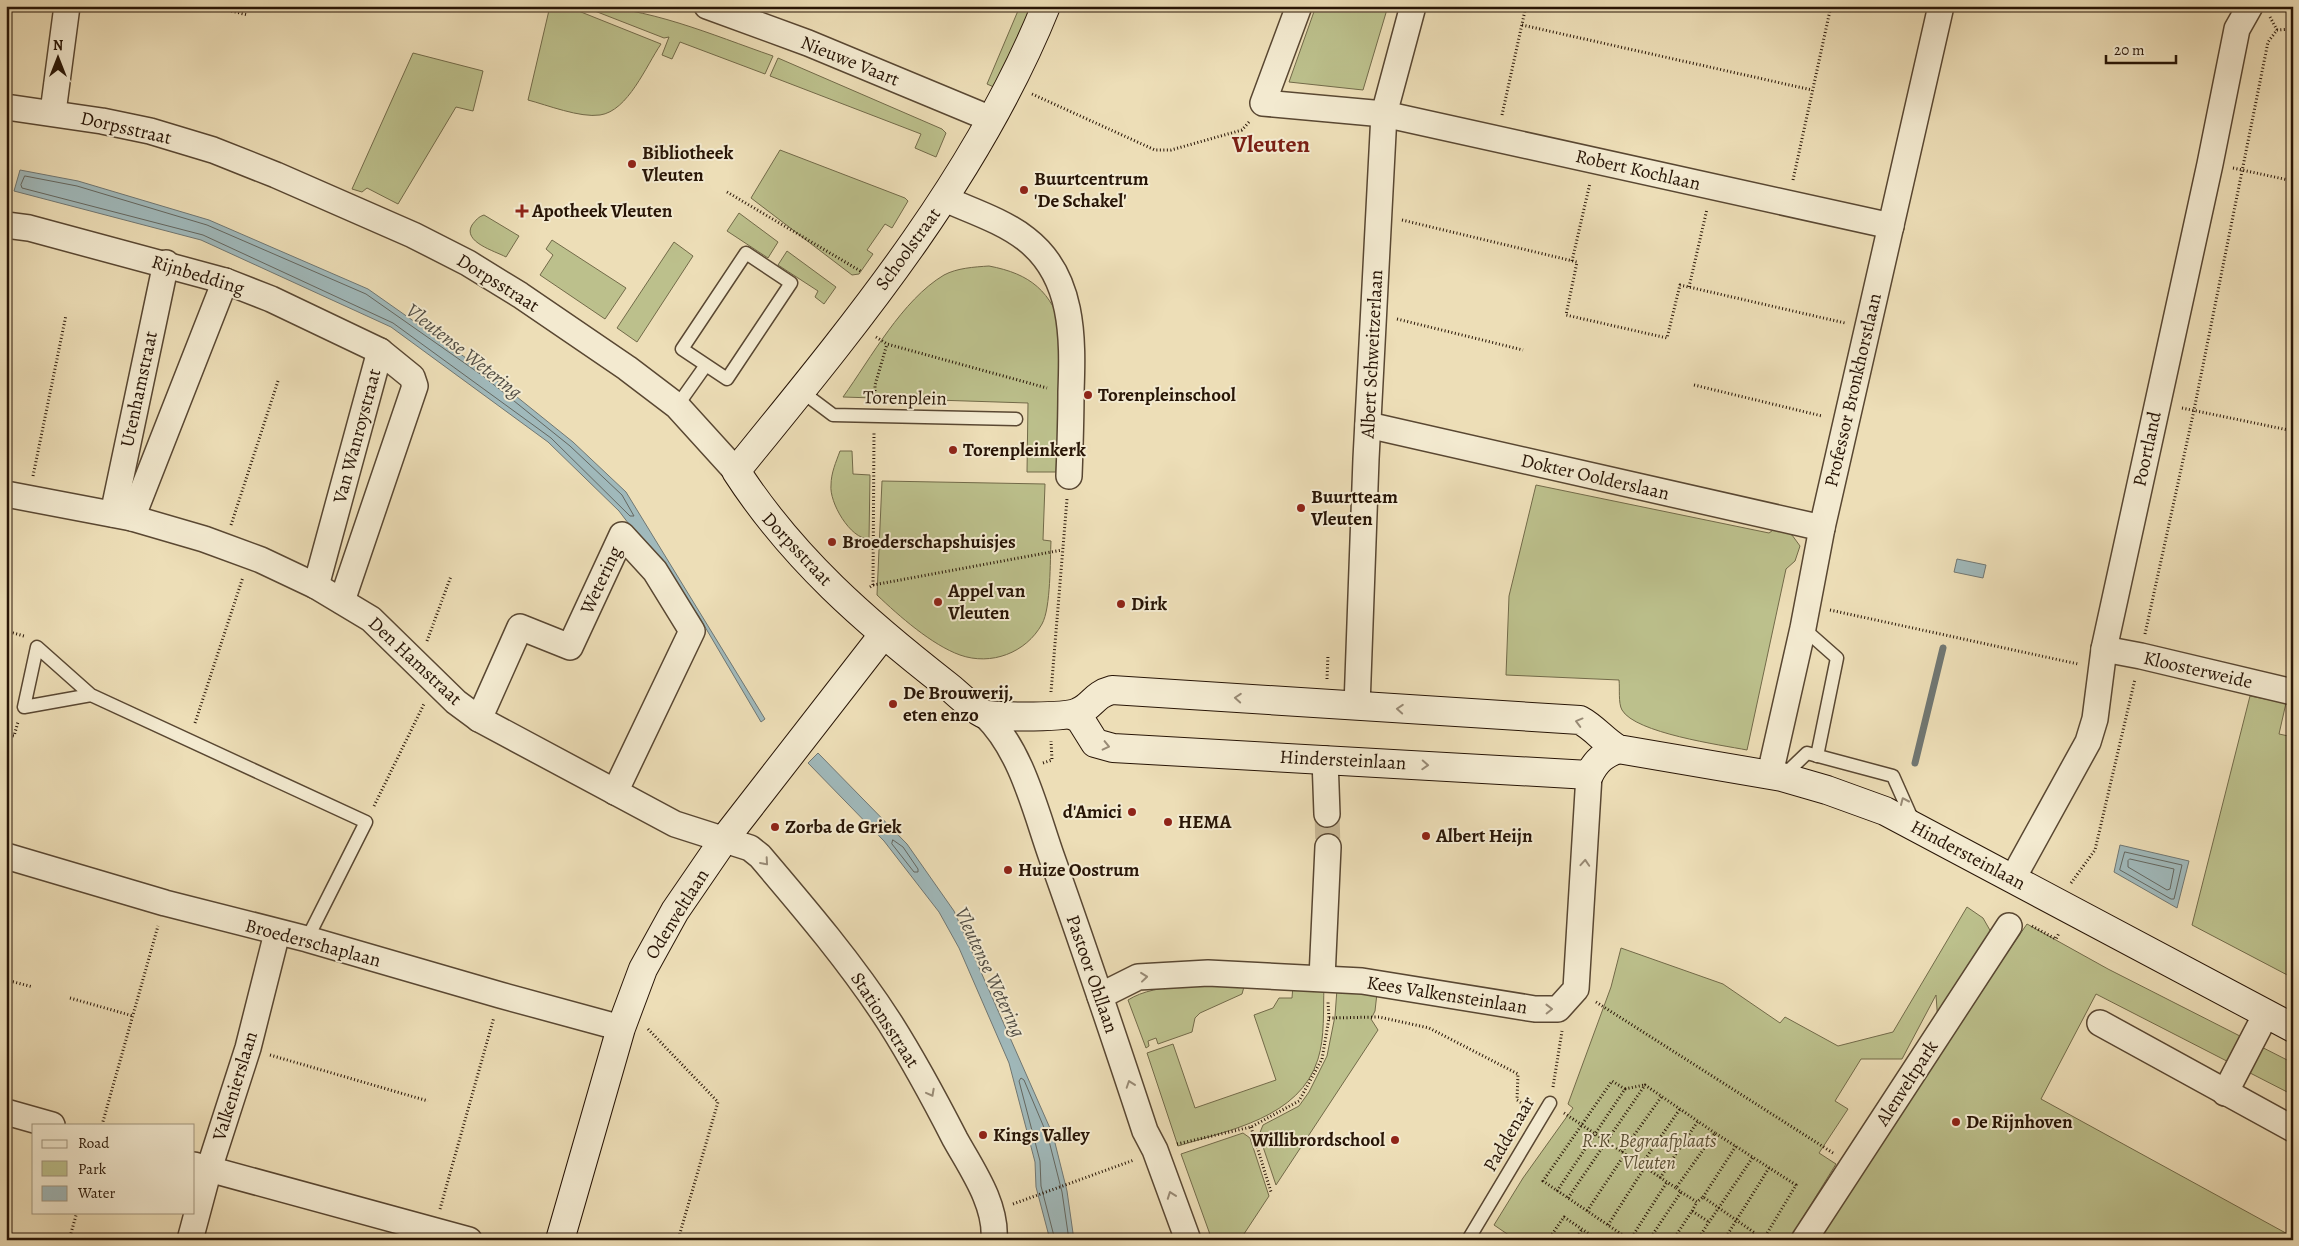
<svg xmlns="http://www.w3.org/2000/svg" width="2299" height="1246" viewBox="0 0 2299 1246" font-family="Alegreya,serif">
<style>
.green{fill:#bcc08c;stroke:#726a49}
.water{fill:#a0b9bb;stroke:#707773}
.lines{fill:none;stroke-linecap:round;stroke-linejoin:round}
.shore{stroke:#646760;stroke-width:1}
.stream{stroke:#707773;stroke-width:7}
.street-tunnel{stroke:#c6b694;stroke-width:25;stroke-dasharray:25 12;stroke-linecap:butt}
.lane-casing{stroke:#594732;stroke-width:15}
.street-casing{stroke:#594732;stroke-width:28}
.secondary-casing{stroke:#281506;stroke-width:30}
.path{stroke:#281506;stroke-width:3;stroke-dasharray:1 2.5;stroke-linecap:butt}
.lane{stroke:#f3ead0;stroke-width:12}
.street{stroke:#f3ead0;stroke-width:25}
.secondary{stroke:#f3ead0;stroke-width:28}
.oneway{stroke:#988a75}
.poi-dot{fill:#8f2418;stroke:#f3ead0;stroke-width:2}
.labels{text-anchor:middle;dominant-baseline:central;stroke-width:4;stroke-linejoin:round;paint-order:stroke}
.street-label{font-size:19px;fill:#281506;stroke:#f3ead0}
.poi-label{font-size:19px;font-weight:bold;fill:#281506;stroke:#f3ead0;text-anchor:start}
.park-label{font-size:19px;font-style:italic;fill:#5c5135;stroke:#f3ead0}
.water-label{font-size:20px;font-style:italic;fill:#524e45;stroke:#f3ead0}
.district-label{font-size:24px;font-weight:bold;fill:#7a1f14;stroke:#f3ead0}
</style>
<rect width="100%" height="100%" fill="#eddeb7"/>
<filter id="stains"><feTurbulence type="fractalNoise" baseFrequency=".004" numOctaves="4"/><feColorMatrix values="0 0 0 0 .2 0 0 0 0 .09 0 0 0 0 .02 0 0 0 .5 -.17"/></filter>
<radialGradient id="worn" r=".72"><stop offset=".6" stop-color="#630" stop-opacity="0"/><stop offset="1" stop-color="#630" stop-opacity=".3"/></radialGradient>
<g class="green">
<path d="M550,6H566L661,44C646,66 628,111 600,115C580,118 547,105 528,100Z"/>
<path d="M582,6C647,6 712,35 773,56L765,74L680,42L672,59L662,55L669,37L664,38Z"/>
<polygon points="1020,6 1035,6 996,88 987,84"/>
<polygon points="1316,6 1388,6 1363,90 1289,82"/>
<polygon points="413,53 483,71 473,111 456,107 398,204 367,188 362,192 352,189"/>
<polygon points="778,58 942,129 946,133 936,157 915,148 921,134 770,76"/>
<polygon points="780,150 905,198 908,201 892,228 885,224 867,250 873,254 859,274 852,275 751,198"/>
<polygon points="739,213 778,242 768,258 727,231"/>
<path d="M484,215L519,236L506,257C495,251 462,242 472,225C476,220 478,217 484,215Z"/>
<polygon points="552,240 626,288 605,319 540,275 553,255 546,249"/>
<polygon points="674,242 693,256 637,342 617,328"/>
<polygon points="787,251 836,287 824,304 815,297 818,291 778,265"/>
<path d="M989,266C1031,274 1051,291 1064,333L1056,472H1027L1028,403L843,397C871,358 902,300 944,275C957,268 974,267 989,266Z"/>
<path d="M840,451H852L853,474L870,475L869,539C850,539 829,502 831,485C831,473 836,462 840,451Z"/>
<path d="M882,481L1045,484L1043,540L1051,541C1050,560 1051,608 1042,624C1026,653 991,666 960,655C932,645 899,616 877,595Z"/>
<path d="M1536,485L1769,533L1776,528L1792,535L1800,546L1795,561L1786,569L1747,750C1721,745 1635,733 1622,710C1618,703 1620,688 1619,680L1506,675L1509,596Z"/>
<polygon points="2250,696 2286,703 2279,734 2293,737 2293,978 2192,925"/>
<polygon points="1967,907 1983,918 1991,932 1938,1023 1936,995 1902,1059 1861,1059 1835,1101 1848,1109 1819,1153 1836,1164 1789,1240 1516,1240 1494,1225 1523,1178 1573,1108 1568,1104 1611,987 1621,948 1723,984 1780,1023 1785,1017 1838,1046 1893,1032"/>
<polygon points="2027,924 2108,969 2293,1063 2293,1095 2096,994 2041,1099 2293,1237 2293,1240 1819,1240 1946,1041"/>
<path d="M1245,983L1242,994L1200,1013L1195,1018L1192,1032L1158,1044L1156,1038L1148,1041L1149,1046L1146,1048L1128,1000C1156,982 1212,985 1245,983Z"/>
<path d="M1293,985L1324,987C1323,1010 1325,1037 1318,1059C1300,1118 1229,1130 1178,1146L1147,1053L1173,1044L1195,1108L1276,1080L1254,1015L1273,1008L1279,998H1292Z"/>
<polygon points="1337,989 1377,993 1375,1011 1371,1019 1378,1030 1276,1185 1259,1135 1263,1125 1299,1106 1309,1092 1327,1056 1335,1016"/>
<polygon points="1243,1133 1250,1138 1269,1196 1240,1240 1212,1240 1181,1154"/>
</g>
<g class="water">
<polygon points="20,170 78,181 209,220 368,289 486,372 573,442 626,492 765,719 761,722 698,615 619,511 548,442 391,327 201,240 14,191"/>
<polygon points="1957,559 1986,565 1983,578 1954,572"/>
<polygon points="818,753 907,844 954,911 1053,1135 1067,1191 1074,1240 1050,1240 1036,1187 1035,1162 1009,1063 959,948 939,912 884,841 808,763"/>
<polygon points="2120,845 2189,861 2177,908 2114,872"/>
</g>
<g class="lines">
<g class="shore">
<polygon points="25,176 77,186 207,225 366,294 483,376 570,446 622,495 634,516 630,516 551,438 393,323 203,235 22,188 21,185"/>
<polygon points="893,840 903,847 918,869 918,872 914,872 892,844"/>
<polygon points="2125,852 2182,865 2174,899 2171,899 2120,870"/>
<polygon points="2130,859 2174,869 2170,889 2167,890 2128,867 2128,861"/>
<polyline points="1055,1240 1041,1186 1040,1161 1019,1081 1021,1078 1024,1080 1048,1137 1062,1192 1069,1240"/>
</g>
<polyline class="stream" points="1915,763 1943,648"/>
<polyline class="street-tunnel" points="1327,814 1328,847"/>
<g class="lane-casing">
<g id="lane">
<polyline points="801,391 833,415 1016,419"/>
<polyline points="677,406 706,365 727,379 791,283 746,253 682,349 706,365"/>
<polyline points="1803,628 1837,658 1817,756"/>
<polyline points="91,695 24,707 37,647 91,695 366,822 307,939"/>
<polyline points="1782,777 1807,753 1893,776 1913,821"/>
<polyline points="1468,1240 1550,1103"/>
</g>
</g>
<g class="street-casing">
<g id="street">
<polyline points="707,6 808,43 991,119"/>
<polyline points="1299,6 1263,103 1384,114 1891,226"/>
<polyline points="6,107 102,121 150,131 213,150 276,175 413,235 468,263 520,295 627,368 677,406 736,471"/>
<polyline points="53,112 67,6"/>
<path d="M945,199C972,211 1003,221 1026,239C1074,276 1073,338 1071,392C1071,420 1070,448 1069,476"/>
<polyline points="6,225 29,228 225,281 271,299 380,351"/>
<polyline points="1368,425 1822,528"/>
<path d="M6,494L132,518L204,539L261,560L316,586L371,619L456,702L479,719L675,824L750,848L760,856C806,910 852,964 890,1023C914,1061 935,1100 955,1139C971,1168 997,1204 994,1240"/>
<polyline points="113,514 166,263"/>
<polyline points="132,518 225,281"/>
<polyline points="316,586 380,351 412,377 415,386 342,601"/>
<polyline points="2104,649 2141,656 2293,692"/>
<polyline points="1357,706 1366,459 1384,114 1413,6"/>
<path d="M985,715C1022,751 1035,810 1052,858C1084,948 1115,1040 1145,1131L1155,1150L1188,1240"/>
<polyline points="479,719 520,627 570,647 622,535 655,571 692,631 615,792"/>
<polyline points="1325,759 1327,814"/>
<polyline points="1770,774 1803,628 1822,528 1941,6"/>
<polyline points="6,856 165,903 307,939 500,995 621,1028"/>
<polyline points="2013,878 2088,742 2095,719 2104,649 2210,164 2237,29 2250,6"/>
<polyline points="1322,978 1328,847"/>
<polyline points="1100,996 1138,977 1208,973 1362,981 1535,1009 1558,1009 1576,989 1589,775"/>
<polyline points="2100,1023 2293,1129"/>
<polyline points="2225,1093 2266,1014"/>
<polyline points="6,1112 52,1125"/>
<polyline points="194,1165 469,1240"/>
<polyline points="190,1240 209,1169 248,1048 277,933"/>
<polyline points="1804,1240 2009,926"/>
</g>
</g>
<g class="secondary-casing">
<g id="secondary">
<path d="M1046,6C976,180 853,327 736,471C793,559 866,622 948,686C956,692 978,714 987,715C1003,717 1065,718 1078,712C1093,706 1093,695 1112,690L1580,720C1595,728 1604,741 1618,749L1782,777L1827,790L1885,811L2293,1028"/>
<path d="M1072,715L1080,719L1095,743L1113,748L1589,775C1596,761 1604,754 1618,749"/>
<polyline points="560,1240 621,1028 643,969 675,911 723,841 883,635"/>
</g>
</g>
<g class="path">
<polyline points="211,6 248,15"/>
<polyline points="2270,17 2277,30"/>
<polyline points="1522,25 1812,90"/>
<polyline points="1032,94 1155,150 1171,150 1242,130 1249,122"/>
<polyline points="1502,115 1526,6"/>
<polyline points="2233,168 2293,181"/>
<polyline points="1793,180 1831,6"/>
<polyline points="727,192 862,272"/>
<polyline points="1402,220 1577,262 1566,315 1667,338 1680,285 1845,323"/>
<polyline points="1572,261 1590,183"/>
<polyline points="1689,287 1707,209"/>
<polyline points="1397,319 1523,350"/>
<polyline points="876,337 887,344 1047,388"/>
<polyline points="1694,385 1822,416"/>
<polyline points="875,398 875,385 887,344"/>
<polyline points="2182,408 2293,431"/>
<polyline points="33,476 66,315"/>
<polyline points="231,525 278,381"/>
<polyline points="873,585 1062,550"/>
<polyline points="870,587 873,585 874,432"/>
<polyline points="6,610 9,610 6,627"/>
<polyline points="1830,610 2078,664"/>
<polyline points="6,631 24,636"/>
<polyline points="2145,634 2194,410 2268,42 2277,30 2293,29"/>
<polyline points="427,641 451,576"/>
<polyline points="1327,679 1328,655"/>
<polyline points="1051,692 1067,499"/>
<polyline points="195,723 243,577"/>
<polyline points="6,734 14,736 18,722"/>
<polyline points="1043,763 1052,760 1051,741"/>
<polyline points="374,806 424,704"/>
<polyline points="2071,883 2095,850 2135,679"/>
<polyline points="6,894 9,883"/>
<polyline points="2032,926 2056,939 2059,933"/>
<polyline points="6,980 33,987"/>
<polyline points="70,998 133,1016"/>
<polyline points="1596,1002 1833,1153"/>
<polyline points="1329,1018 1379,1017 1429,1028 1518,1074 1517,1100 1528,1107"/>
<polyline points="648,1029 718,1102 678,1240"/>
<polyline points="270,1055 428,1101"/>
<polyline points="1553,1087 1562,1031"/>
<polyline points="1625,1089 1644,1085"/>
<polyline points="1564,1113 1676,1188 1715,1133 1796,1185 1763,1240"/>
<polyline points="102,1125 158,926"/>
<polyline points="1251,1127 1271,1192"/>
<polyline points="1177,1144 1251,1127 1299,1101 1322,1059 1329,1018 1328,1002"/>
<polyline points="1622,1152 1662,1096"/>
<polyline points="1641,1165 1680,1109"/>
<polyline points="1660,1178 1698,1121"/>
<polyline points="1557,1191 1625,1089 1612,1081 1543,1181 1630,1240"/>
<polyline points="1681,1192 1697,1202 1703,1197 1755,1233 1752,1237"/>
<polyline points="1703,1197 1736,1146"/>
<polyline points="1568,1198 1645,1085 1715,1133"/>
<polyline points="1013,1204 1134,1160"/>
<polyline points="440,1209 494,1017"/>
<polyline points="1587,1211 1625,1154"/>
<polyline points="1692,1211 1697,1202"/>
<polyline points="1608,1225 1645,1167"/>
<polyline points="22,1237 32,1240"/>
<polyline points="69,1240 77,1212"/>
<polyline points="1548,1240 1564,1217 1598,1240"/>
<polyline points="1575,1240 1582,1229"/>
<polyline points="1630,1240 1667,1182"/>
<polyline points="1649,1240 1681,1192 1676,1188"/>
<polyline points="1673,1240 1692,1211 1709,1222"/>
<polyline points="1697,1240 1753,1157"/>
<polyline points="1724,1240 1769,1168"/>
</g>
<use href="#lane" class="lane"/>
<use href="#street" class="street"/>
<use href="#secondary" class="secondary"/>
</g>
<defs><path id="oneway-chevron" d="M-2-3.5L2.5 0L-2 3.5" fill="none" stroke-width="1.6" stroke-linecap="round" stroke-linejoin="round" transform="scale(1.25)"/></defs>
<g class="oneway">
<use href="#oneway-chevron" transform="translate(1238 698) rotate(-176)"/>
<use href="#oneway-chevron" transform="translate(1400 709) rotate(-176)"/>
<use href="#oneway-chevron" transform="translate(1579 722) rotate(-165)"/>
<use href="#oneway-chevron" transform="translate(1106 746) rotate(13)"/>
<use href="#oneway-chevron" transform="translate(1425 765) rotate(3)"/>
<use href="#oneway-chevron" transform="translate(1904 801) rotate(-114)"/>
<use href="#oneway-chevron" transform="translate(765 862) rotate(49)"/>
<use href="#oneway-chevron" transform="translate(1585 863) rotate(-86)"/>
<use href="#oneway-chevron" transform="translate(1144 977) rotate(-6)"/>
<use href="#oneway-chevron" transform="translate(1549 1009) rotate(-1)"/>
<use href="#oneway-chevron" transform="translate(1130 1084) rotate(-109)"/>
<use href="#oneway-chevron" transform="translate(931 1093) rotate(62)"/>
<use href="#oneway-chevron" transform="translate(1171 1195) rotate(-110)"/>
</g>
<g class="poi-dot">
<circle cx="632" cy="164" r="5"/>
<circle cx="1024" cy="190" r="5"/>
<path d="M519.5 203.5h5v5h5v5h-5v5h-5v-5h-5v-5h5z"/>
<circle cx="1088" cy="395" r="5"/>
<circle cx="953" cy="450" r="5"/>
<circle cx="1301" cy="508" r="5"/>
<circle cx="832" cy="542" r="5"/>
<circle cx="938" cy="602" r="5"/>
<circle cx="1121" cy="604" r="5"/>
<circle cx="893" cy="704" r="5"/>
<circle cx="1132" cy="812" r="5"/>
<circle cx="1168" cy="822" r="5"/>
<circle cx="775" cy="827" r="5"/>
<circle cx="1426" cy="836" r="5"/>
<circle cx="1008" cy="870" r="5"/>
<circle cx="1956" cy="1122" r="5"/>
<circle cx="983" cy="1135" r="5"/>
<circle cx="1395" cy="1140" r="5"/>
</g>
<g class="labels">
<g class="street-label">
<text transform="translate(850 61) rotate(22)">Nieuwe Vaart</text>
<text transform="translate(126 128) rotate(13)">Dorpsstraat</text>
<text transform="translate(1638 170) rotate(13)">Robert Kochlaan</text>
<text transform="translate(908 249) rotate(-54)">Schoolstraat</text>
<text transform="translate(198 275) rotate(17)">Rijnbedding</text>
<text transform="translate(498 283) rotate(32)">Dorpsstraat</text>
<text transform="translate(1372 354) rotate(-87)">Albert Schweitzerlaan</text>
<text transform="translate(139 389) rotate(-78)">Utenhamstraat</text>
<text transform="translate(1853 390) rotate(-77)">Professor Bronkhorstlaan</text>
<text transform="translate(905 398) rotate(1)">Torenplein</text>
<text transform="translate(357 436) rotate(-75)">Van Wanroystraat</text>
<text transform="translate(2147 449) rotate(-78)">Poortland</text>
<text transform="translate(1595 477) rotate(13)">Dokter Oolderslaan</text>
<text transform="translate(797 549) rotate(47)">Dorpsstraat</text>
<text transform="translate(601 580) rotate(-65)">Wetering</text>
<text transform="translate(415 661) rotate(43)">Den Hamstraat</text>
<text transform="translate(2198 670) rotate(13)">Kloosterweide</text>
<text transform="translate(1343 760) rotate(3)">Hindersteinlaan</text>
<text transform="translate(1968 855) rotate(28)">Hindersteinlaan</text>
<text transform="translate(677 914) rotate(-58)">Odenveltlaan</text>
<text transform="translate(313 943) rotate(15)">Broederschaplaan</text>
<text transform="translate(1092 974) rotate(71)">Pastoor Ohllaan</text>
<text transform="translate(1447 995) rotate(9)">Kees Valkensteinlaan</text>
<text transform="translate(885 1020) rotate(57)">Stationsstraat</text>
<text transform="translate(1907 1083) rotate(-57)">Alenveltpark</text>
<text transform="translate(235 1086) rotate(-73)">Valkenierslaan</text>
<text transform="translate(1509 1134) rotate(-60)">Paddenaar</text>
</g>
<g class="poi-label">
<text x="642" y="153">Bibliotheek<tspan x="642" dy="22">Vleuten</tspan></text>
<text x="1034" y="179">Buurtcentrum<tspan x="1034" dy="22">'De Schakel'</tspan></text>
<text x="532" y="211">Apotheek Vleuten</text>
<text x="1098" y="395">Torenpleinschool</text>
<text x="963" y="450">Torenpleinkerk</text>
<text x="1311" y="497">Buurtteam<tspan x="1311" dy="22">Vleuten</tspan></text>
<text x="842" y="542">Broederschapshuisjes</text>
<text x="948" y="591">Appel van<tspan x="948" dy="22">Vleuten</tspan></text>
<text x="1131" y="604">Dirk</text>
<text x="903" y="693">De Brouwerij,<tspan x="903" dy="22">eten enzo</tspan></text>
<text x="1122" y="812" text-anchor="end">d'Amici</text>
<text x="1178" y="822">HEMA</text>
<text x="785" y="827">Zorba de Griek</text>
<text x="1436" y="836">Albert Heijn</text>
<text x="1018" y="870">Huize Oostrum</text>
<text x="1966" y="1122">De Rijnhoven</text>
<text x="993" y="1135">Kings Valley</text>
<text x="1385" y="1140" text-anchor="end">Willibrordschool</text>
</g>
<g class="park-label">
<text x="1649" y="1141">R.K. Begraafplaats<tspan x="1649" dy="22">Vleuten</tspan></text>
</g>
<g class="water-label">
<text transform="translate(464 351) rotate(38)">Vleutense Wetering</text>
<text transform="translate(990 972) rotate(65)">Vleutense Wetering</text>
</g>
<g class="district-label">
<text x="1271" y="144">Vleuten</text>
</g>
</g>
<rect width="2299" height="1246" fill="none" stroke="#eddeb7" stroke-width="25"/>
<rect x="8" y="8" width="2284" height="1231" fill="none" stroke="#281506" stroke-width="2.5"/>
<rect x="12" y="12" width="2274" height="1221" fill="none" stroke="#281506"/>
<rect x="32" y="1124" width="162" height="90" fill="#f3ead0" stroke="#a2957f"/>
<rect x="42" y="1140" width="25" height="8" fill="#f3ead0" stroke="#a2957f"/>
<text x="78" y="1148" font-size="15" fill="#281506">Road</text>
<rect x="42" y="1161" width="25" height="15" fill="#bcc08c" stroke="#a2957f"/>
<text x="78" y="1174" font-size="15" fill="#281506">Park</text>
<rect x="42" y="1186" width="25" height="15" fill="#a0b9bb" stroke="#a2957f"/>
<text x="78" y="1198" font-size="15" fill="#281506">Water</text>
<g transform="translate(58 58)" stroke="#f3ead0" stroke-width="4" paint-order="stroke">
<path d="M0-4L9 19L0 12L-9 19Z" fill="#281506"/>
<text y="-8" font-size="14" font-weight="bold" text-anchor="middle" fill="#281506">N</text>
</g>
<path d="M2106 55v8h70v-8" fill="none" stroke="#281506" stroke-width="2.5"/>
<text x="2114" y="55" font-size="15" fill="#281506" stroke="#f3ead0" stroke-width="4" paint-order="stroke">20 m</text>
<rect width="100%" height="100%" filter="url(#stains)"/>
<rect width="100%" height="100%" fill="url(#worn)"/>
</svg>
